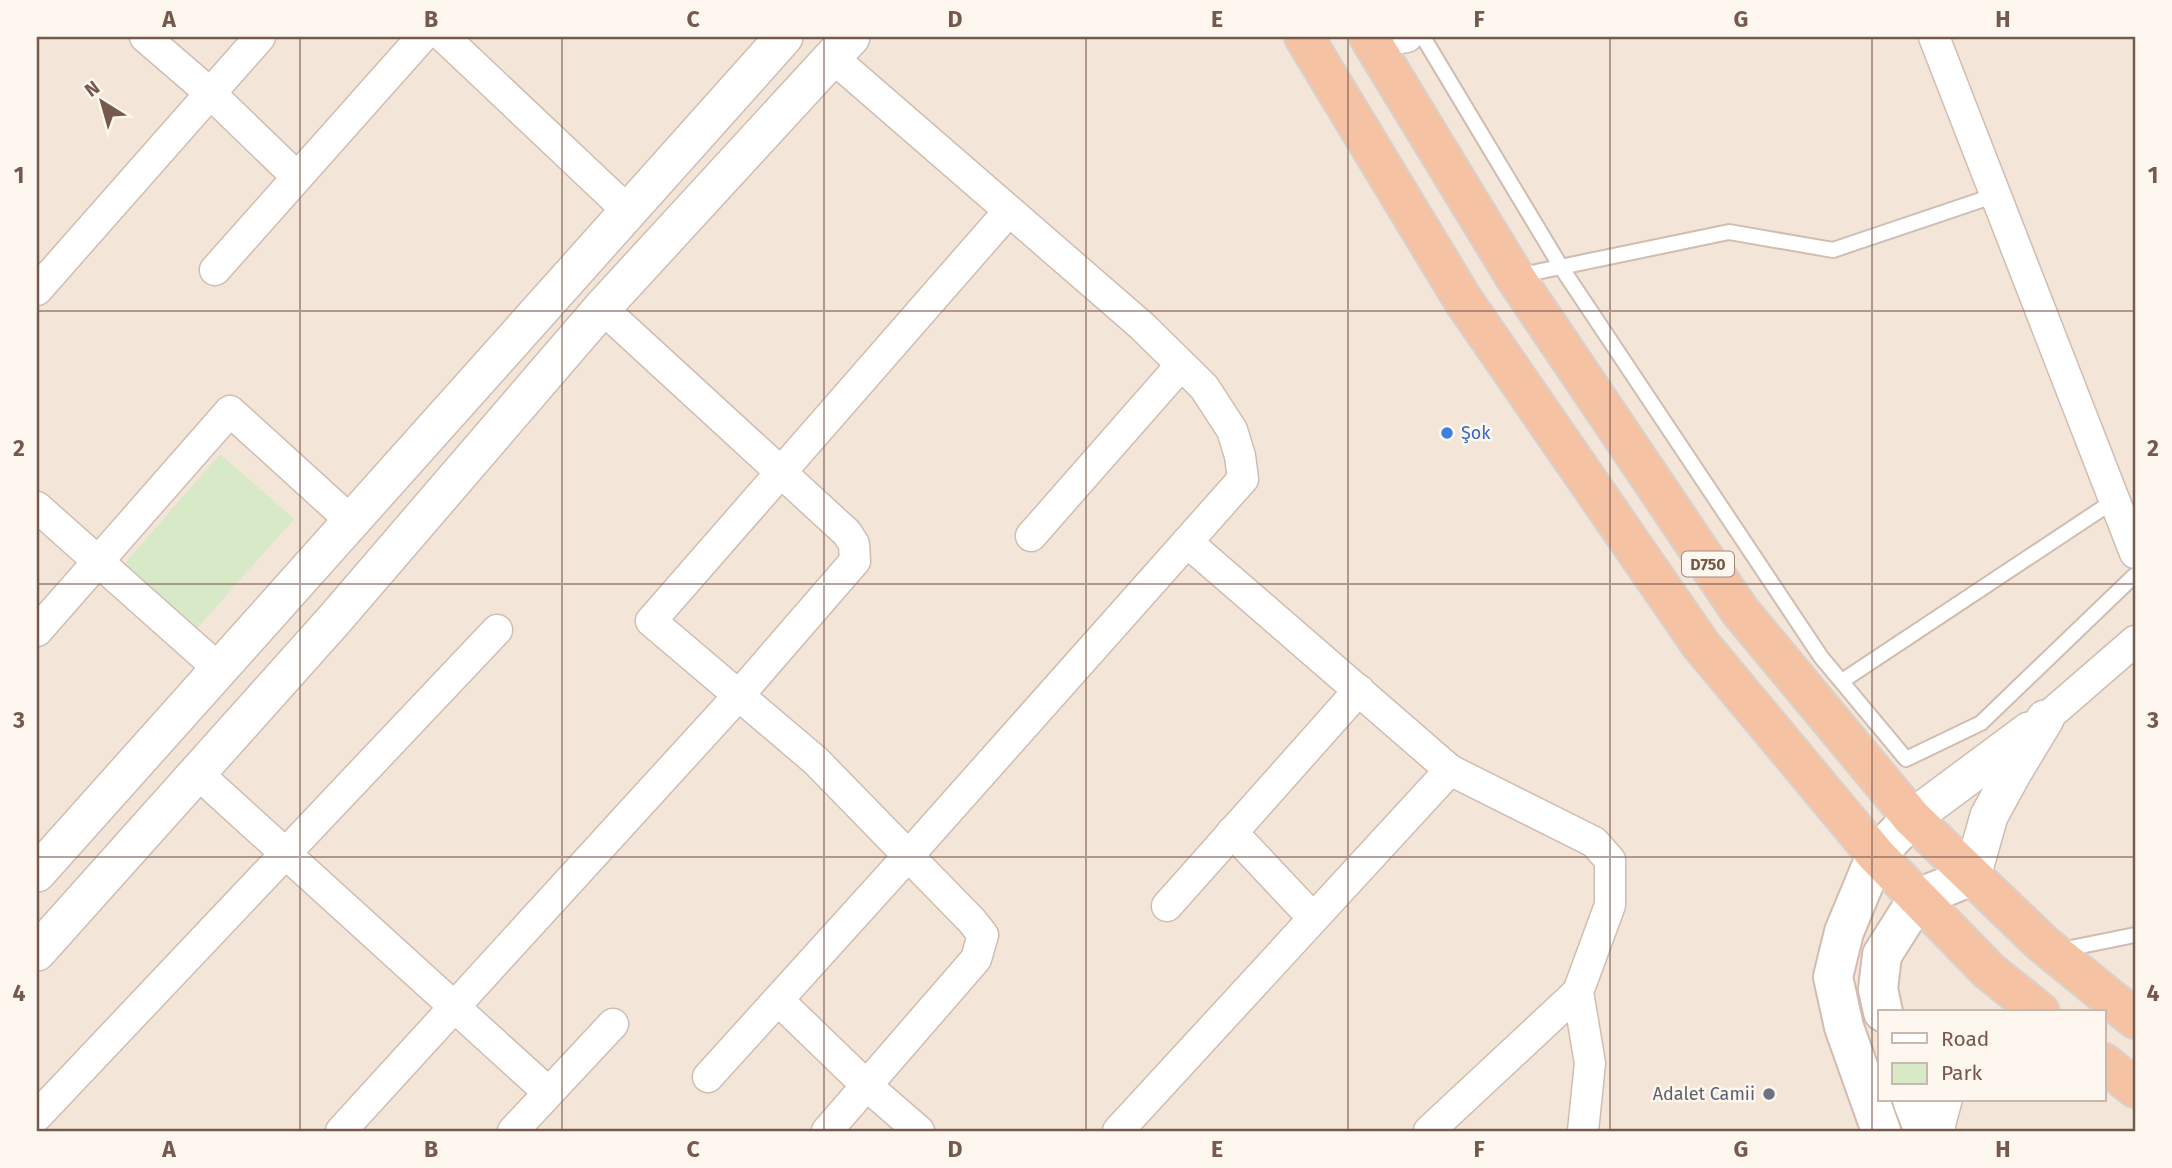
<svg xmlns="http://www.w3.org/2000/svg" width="2172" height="1168" viewBox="0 0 2172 1168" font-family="'Fira Sans',sans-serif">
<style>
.residential{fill:#f3e5d7;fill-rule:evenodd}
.green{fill:#d8e9c7}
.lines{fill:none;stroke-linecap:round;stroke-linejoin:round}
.service-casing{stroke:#d0bdb1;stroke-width:18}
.minor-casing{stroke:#d0bdb1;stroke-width:33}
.tertiary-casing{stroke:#d0bdb1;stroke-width:40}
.secondary-casing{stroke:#d3bcaf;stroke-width:42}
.trunk-casing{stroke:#d9d1cd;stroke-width:42}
.service{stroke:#fff;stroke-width:14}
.minor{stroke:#fff;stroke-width:30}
.tertiary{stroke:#fff;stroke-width:37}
.secondary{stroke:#fff;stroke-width:38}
.trunk{stroke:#f5c2a3;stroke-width:38}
.grid{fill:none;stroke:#76594d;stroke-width:2;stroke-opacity:0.55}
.shop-dot{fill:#3f7fe0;stroke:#fef7ef;stroke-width:2.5}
.worship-dot{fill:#6b7280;stroke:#fef7ef;stroke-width:2.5}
.labels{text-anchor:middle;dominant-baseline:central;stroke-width:5;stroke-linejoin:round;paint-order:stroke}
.shield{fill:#fef7ef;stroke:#9f887e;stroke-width:2}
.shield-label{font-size:16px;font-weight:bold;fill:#76594d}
.shop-label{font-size:18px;fill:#366cbe;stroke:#fef7ef;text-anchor:start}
.worship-label{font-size:18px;fill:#5b616d;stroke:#fef7ef;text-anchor:end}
.neatline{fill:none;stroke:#76594d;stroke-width:2.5}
.grid-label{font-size:23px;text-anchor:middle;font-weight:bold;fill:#76594d}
</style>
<rect width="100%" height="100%" fill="#fcf3e9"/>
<path class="residential" d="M37,37H2135V1131H37ZM1880,1012H2104V1100H1880Z"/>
<polygon class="green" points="220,454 294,519 192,634 120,569"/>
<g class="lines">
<g class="service-casing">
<g id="service">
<polyline points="1423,37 1561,267 1821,657 1906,759 1981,723 2135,575"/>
<polyline points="1517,276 1729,232 1833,250 1996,195"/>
<polyline points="1842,681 2115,500"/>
<polyline points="2061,950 2135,935"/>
</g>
</g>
<g class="minor-casing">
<g id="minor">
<polyline points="145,37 210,93 297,177"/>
<polyline points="444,37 628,211"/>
<polyline points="1934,37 2135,553"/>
<polyline points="1373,43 1407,37"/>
<polyline points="215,270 422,37"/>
<polyline points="37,290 260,37"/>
<polyline points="37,507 219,669"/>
<polyline points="1031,536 1181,365"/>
<polyline points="1187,542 1450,770 1594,842 1610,860 1610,905 1578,992 1590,1063 1583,1131"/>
<polyline points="37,631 230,411 351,521"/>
<polyline points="2045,719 2135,641"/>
<polyline points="197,773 548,1092"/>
<polyline points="1232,832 1313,918"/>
<polyline points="1167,906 1359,690"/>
<polyline points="778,1000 866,1085 919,1131"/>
<polyline points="708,1077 908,856 1243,479 1240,456 1232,430 1204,387 1142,326 832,57"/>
<polyline points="37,1116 497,630"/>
<polyline points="341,1131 739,695 855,561 854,544 847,533 602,308"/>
<polyline points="513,1131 613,1024"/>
<polyline points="827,1131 976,959 983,935 972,921 816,761 651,621 1008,212"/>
<polyline points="1118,1131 1450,770"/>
<polyline points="1429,1131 1578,992"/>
</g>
</g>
<g class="tertiary-casing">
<g id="tertiary">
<polyline points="1912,818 2029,731"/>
<polyline points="37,873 784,37"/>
<polyline points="1972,876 1989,816 2013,772 2045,719"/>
<polyline points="37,952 334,620 602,308 851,37"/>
<polyline points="1937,1131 1936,1126 1943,1100"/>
</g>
</g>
<g class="secondary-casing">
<g id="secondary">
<polyline points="1883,1012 1878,989 1882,955 1918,898 1972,876"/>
<polyline points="1912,1100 1924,1131"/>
<polyline points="1881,1131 1844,1027 1833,977 1844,932 1876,855 1912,818"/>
</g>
</g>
<g class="trunk-casing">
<g id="trunk">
<polyline points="1304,37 1463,300 1701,645 1876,855 1989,971 2040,1012"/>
<polyline points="1369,37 1515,277 1740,611 1912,818 2042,943 2135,1019"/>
<polyline points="2104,1063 2135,1088"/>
</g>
</g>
<use href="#service" class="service"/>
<use href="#minor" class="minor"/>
<use href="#tertiary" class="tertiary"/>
<use href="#secondary" class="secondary"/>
<use href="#trunk" class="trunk"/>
</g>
<path class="grid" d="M300,37V1131M562,37V1131M824,37V1131M1086,37V1131M1348,37V1131M1610,37V1131M1872,37V1131M37,311H2135M37,584H2135M37,857H2135"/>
<circle class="shop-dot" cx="1447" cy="433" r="7"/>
<circle class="worship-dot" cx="1769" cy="1094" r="7"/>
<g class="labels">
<rect class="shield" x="1682" y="551.5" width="52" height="25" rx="5"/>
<g class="shield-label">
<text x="1708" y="564">D750</text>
</g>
<g class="shop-label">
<text x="1461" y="433">Şok</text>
</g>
<g class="worship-label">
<text x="1755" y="1094">Adalet Camii</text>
</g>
</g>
<rect width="2172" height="1168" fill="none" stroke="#fef7ef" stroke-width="77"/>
<rect x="1878" y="1010" width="228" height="91" fill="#fef7ef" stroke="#c8b8ae" stroke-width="2"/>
<rect x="1892" y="1033" width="35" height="10" fill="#ffffff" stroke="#c8b8ae" stroke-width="2"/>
<text x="1941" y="1046" font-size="21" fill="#76594d">Road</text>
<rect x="1892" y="1063" width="35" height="21" fill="#d8e9c7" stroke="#c8b8ae" stroke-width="2"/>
<text x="1941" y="1080" font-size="21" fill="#76594d">Park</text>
<g transform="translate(102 102) rotate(323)" stroke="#fef7ef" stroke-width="5" paint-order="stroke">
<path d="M0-5L12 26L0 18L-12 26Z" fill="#76594d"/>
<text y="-10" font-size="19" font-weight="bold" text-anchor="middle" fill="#76594d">N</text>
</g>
<rect x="38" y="38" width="2096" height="1092" class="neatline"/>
<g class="grid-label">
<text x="169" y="27">A</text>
<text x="431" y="27">B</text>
<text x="693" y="27">C</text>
<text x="955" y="27">D</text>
<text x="1217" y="27">E</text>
<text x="1479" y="27">F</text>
<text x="1741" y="27">G</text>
<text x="2003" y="27">H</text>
<text x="19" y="183">1</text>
<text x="2153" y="183">1</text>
<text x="19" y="456">2</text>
<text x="2153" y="456">2</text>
<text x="19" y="728">3</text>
<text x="2153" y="728">3</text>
<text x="19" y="1001">4</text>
<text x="2153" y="1001">4</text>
<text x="169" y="1157">A</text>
<text x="431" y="1157">B</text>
<text x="693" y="1157">C</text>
<text x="955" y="1157">D</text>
<text x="1217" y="1157">E</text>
<text x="1479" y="1157">F</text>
<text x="1741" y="1157">G</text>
<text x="2003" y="1157">H</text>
</g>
</svg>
